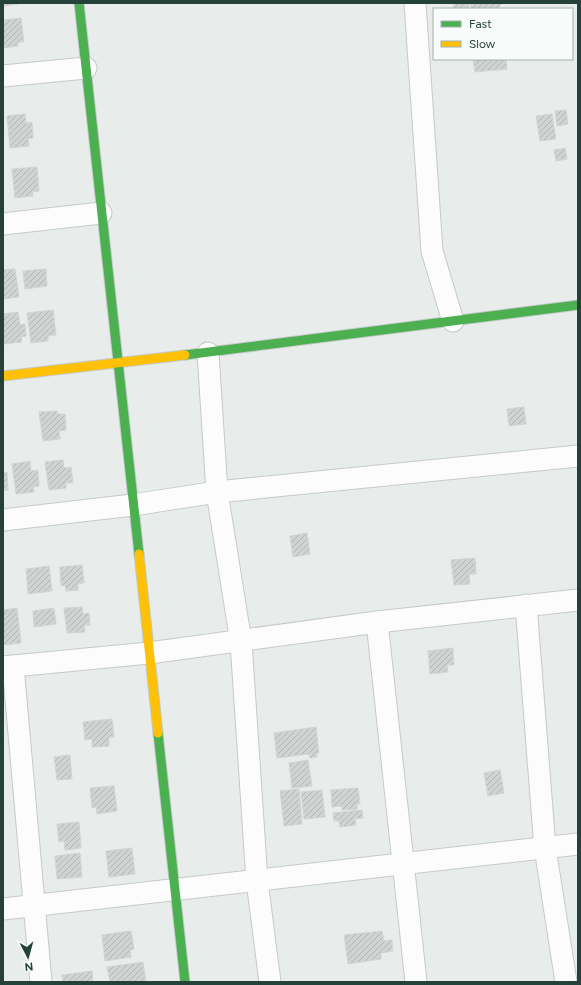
<svg xmlns="http://www.w3.org/2000/svg" width="581" height="985" viewBox="0 0 581 985" font-family="Figtree,sans-serif">
<style>
.building{fill:url(#building-hatch);stroke:#d1d6d4}
.lines{fill:none;stroke-linecap:round;stroke-linejoin:round}
.street-casing{stroke:#c5cac8;stroke-width:23}
.fast-casing{stroke:#c3cbc8;stroke-width:11}
.slow-casing{stroke:#c3cbc8;stroke-width:11}
.street{stroke:#fcfcfc;stroke-width:21}
.fast{stroke:#4caf50;stroke-width:9}
.slow{stroke:#ffc107;stroke-width:9}
</style>
<defs>
<pattern id="building-hatch" width="6" height="6" patternUnits="userSpaceOnUse"><rect width="6" height="6" fill="#cfd4d2"/><path d="M-1 1l2-2M0 6l6-6M5 7l2-2" fill="none" stroke="#b2b7b5"/></pattern>
</defs>
<rect width="100%" height="100%" fill="#e8edeb"/>
<g class="building">
<polygon points="3,3 18,3 18,4 3,6"/>
<polygon points="453,3 469,3 469,7 454,9"/>
<polygon points="470,3 500,3 501,6 499,6 499,9 471,9"/>
<polygon points="21,18 24,42 18,42 18,46 3,48 3,20"/>
<polygon points="473,59 506,59 507,69 475,72"/>
<polygon points="566,110 568,124 557,126 555,111"/>
<polygon points="25,114 26,123 32,122 33,138 28,139 29,146 10,148 7,116"/>
<polygon points="552,114 556,139 540,141 536,116"/>
<polygon points="565,148 567,159 556,161 554,150"/>
<polygon points="37,167 39,191 32,192 33,196 15,198 12,169"/>
<polygon points="15,269 19,297 3,299 3,270"/>
<polygon points="46,269 47,286 25,289 23,271"/>
<polygon points="53,310 56,335 48,336 48,341 31,343 27,313"/>
<polygon points="18,312 20,325 25,324 26,336 21,337 22,342 3,344 3,314"/>
<polygon points="524,407 526,424 509,426 507,409"/>
<polygon points="57,411 57,414 65,414 66,430 59,431 60,439 43,441 39,412"/>
<polygon points="63,460 64,468 71,467 73,483 66,483 66,488 49,490 45,462"/>
<polygon points="30,461 31,471 38,470 39,486 33,487 34,492 16,494 12,464"/>
<polygon points="7,472 8,490 3,491 3,473"/>
<polygon points="307,533 310,554 293,557 290,536"/>
<polygon points="475,558 476,574 469,574 470,584 454,585 451,560"/>
<polygon points="82,565 84,583 78,584 78,590 66,591 65,585 61,586 60,567"/>
<polygon points="49,566 52,591 28,594 26,569"/>
<polygon points="82,607 83,614 89,613 90,625 84,625 85,632 67,633 64,608"/>
<polygon points="17,608 21,643 3,645 3,610"/>
<polygon points="54,608 56,624 34,627 33,611"/>
<polygon points="453,648 454,665 447,665 448,672 430,674 428,651"/>
<polygon points="112,719 114,737 109,737 109,746 92,747 92,739 85,740 83,722"/>
<polygon points="316,727 319,753 317,753 317,757 310,758 309,754 277,758 274,733"/>
<polygon points="70,755 72,779 57,780 54,757"/>
<polygon points="308,760 312,786 292,788 289,763"/>
<polygon points="500,770 504,793 488,796 484,773"/>
<polygon points="114,786 117,811 97,814 96,807 92,808 90,788"/>
<polygon points="358,788 360,804 357,804 357,809 342,810 342,806 332,807 331,790"/>
<polygon points="299,789 302,824 284,826 280,791"/>
<polygon points="322,790 325,817 304,819 301,792"/>
<polygon points="362,810 363,818 355,819 356,825 340,827 339,821 334,821 333,813"/>
<polygon points="79,822 81,848 65,850 64,841 59,842 57,824"/>
<polygon points="132,848 135,874 109,877 106,851"/>
<polygon points="80,853 82,877 57,879 55,856"/>
<polygon points="131,931 134,949 130,950 131,957 105,961 102,935"/>
<polygon points="382,931 384,941 392,940 393,951 381,953 381,959 348,964 344,935"/>
<polygon points="143,962 146,982 110,982 107,967"/>
<polygon points="92,971 93,982 63,982 62,975"/>
</g>
<g class="lines">
<g class="street-casing">
<g id="street">
<polyline points="415,3 432,251 453,321"/>
<polyline points="3,76 86,68"/>
<polyline points="3,224 101,213"/>
<polyline points="208,353 217,492 241,642 257,881 270,982"/>
<polyline points="3,520 133,505 217,492 578,456"/>
<polyline points="526,605 545,848 566,982"/>
<polyline points="377,622 416,982"/>
<polyline points="13,666 41,982"/>
<polyline points="3,667 149,653 377,622 578,600"/>
<polyline points="3,909 578,844"/>
</g>
</g>
<g class="fast-casing">
<g id="fast">
<polyline points="79,3 139,554"/>
<polyline points="185,355 578,305"/>
<polyline points="158,733 185,982"/>
</g>
</g>
<g class="slow-casing">
<g id="slow">
<polyline points="3,376 185,355"/>
<polyline points="139,554 158,733"/>
</g>
</g>
<use href="#street" class="street"/>
<use href="#fast" class="fast"/>
<use href="#slow" class="slow"/>
</g>
<rect width="581" height="985" fill="none" stroke="#24423a" stroke-width="8"/>
<rect x="433" y="8" width="140" height="52" fill="#f7fbf9" stroke="#a3b1ad"/>
<rect x="441" y="21" width="20" height="6" fill="#4caf50" stroke="#a3b1ad"/>
<text x="469" y="28" font-size="12" fill="#24423a">Fast</text>
<rect x="441" y="41" width="20" height="6" fill="#ffc107" stroke="#a3b1ad"/>
<text x="469" y="48" font-size="12" fill="#24423a">Slow</text>
<g transform="translate(28 957) rotate(174)" stroke="#f7fbf9" stroke-width="3" paint-order="stroke">
<path d="M0-3L7 15L0 10L-7 15Z" fill="#24423a"/>
<text y="-6" font-size="11" font-weight="bold" text-anchor="middle" fill="#24423a">N</text>
</g>
</svg>
